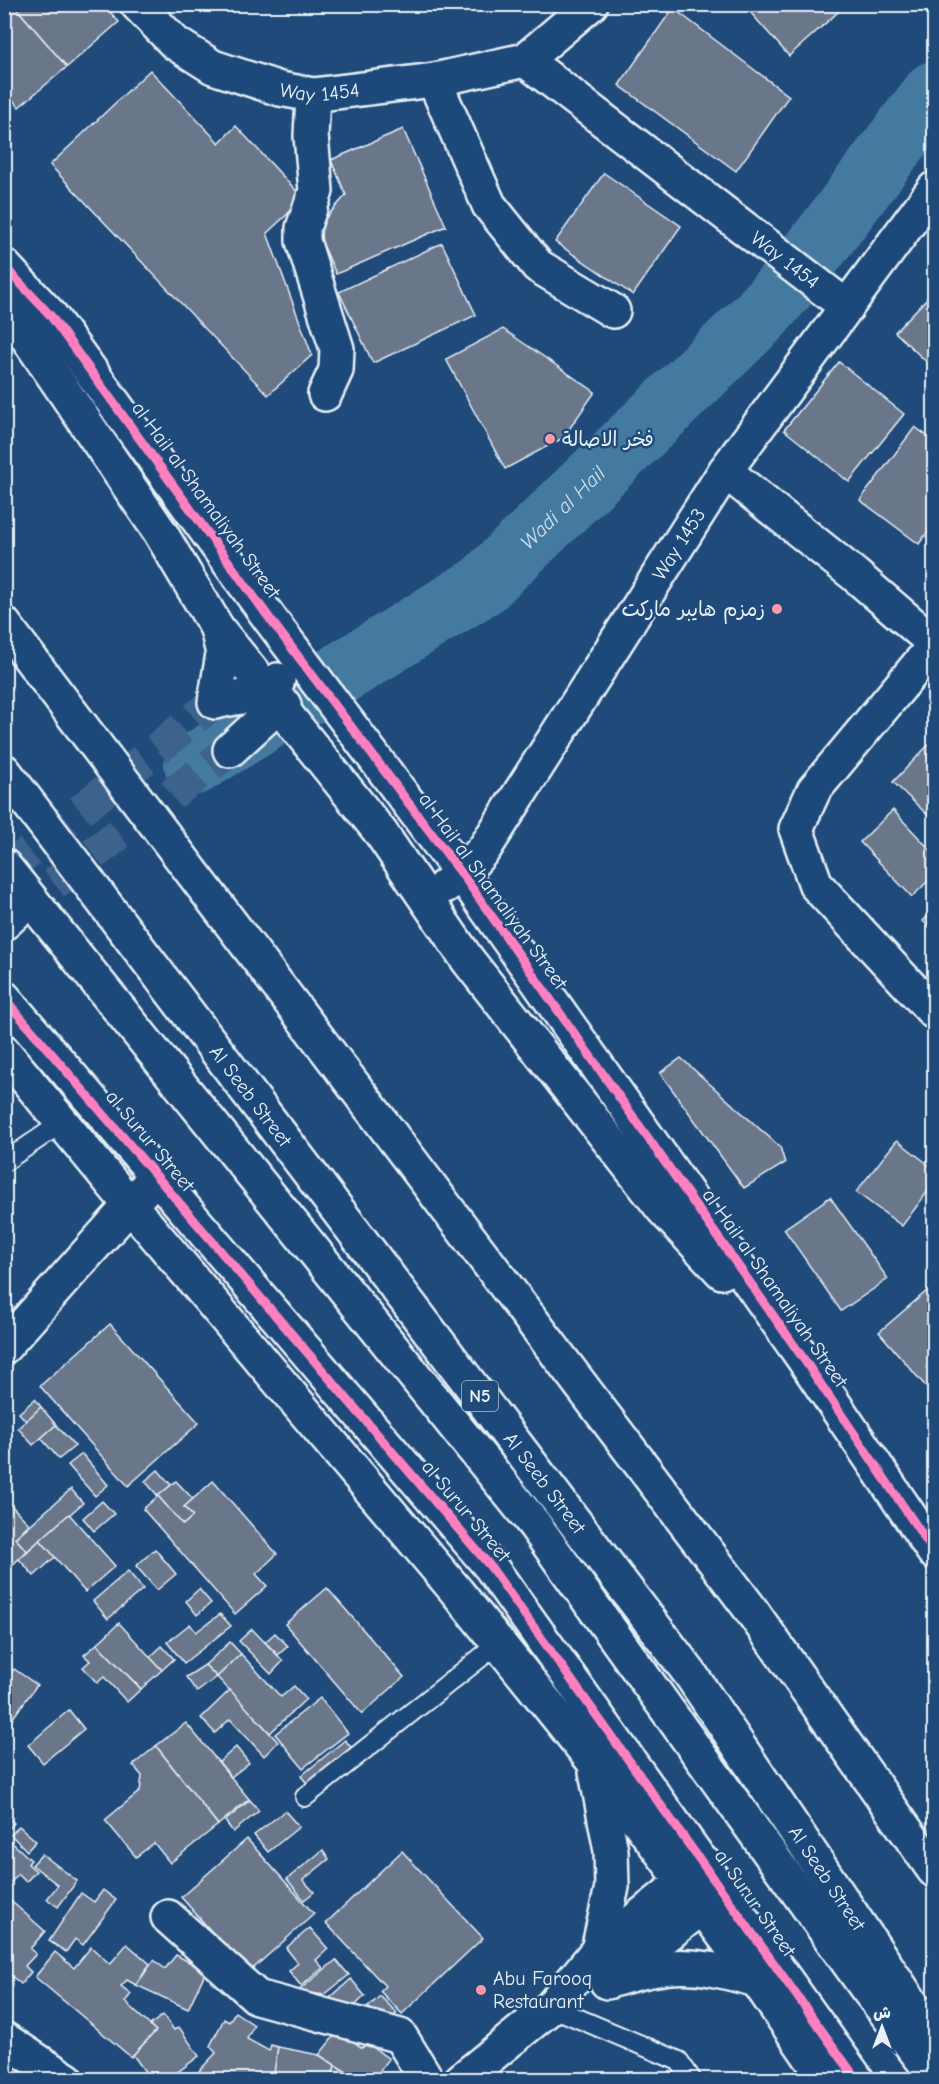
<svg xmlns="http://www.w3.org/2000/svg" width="939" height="2084" viewBox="0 0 939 2084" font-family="'Comic Neue','Playpen Sans Arabic',sans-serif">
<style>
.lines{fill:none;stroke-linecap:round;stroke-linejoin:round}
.river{stroke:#447aa0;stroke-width:62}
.building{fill:#6b768a;stroke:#e8f1f8;stroke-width:1.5}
.secondary-tunnel{stroke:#3d638d;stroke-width:33;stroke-dasharray:33 16;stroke-linecap:butt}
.lane-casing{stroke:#e8f1f8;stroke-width:22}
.street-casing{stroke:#e8f1f8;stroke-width:38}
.secondary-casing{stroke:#e8f1f8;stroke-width:38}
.highway-casing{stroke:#e8f1f8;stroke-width:38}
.lane{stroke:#1f4a7a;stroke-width:18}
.street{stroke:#1f4a7a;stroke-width:33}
.secondary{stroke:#1f4a7a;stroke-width:33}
.highway{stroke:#1f4a7a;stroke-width:33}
.cycleway-casing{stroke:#1f4a7a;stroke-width:13}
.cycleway{stroke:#ff80c0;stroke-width:9}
.poi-dot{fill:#ff9aa2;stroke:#1f4a7a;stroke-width:2}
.labels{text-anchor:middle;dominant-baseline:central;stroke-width:5;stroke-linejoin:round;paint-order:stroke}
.shield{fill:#1f4a7a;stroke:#acbfd2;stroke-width:1.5}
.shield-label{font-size:18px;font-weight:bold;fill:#e8f1f8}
.street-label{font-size:20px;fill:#e8f1f8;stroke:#1f4a7a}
.poi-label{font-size:20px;fill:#e8f1f8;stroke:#1f4a7a;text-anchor:start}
.water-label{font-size:21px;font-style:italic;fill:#cfdfeb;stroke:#1f4a7a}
</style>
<rect width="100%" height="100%" fill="#1f4a7a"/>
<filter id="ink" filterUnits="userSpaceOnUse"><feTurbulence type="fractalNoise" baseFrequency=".0167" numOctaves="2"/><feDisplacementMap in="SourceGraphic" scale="12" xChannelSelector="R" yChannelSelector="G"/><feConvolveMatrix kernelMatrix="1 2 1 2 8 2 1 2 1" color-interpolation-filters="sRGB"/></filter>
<g filter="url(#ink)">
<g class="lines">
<path class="river" id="s1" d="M195,764L483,585L760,316L799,271L934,92"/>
</g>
<g class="building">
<polygon points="4,4 13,4 67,67 19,107 4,90"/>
<polygon points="13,4 103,4 119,22 67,67"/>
<polygon points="743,4 847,4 789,56"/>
<polygon points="673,8 789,96 736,171 619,85"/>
<polygon points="150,70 219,143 236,126 304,199 267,233 312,355 268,395 50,165"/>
<polygon points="403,129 446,226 336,274 316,229 346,195 331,160"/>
<polygon points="604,173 681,226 633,295 555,242"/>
<polygon points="442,243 476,315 373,363 339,292"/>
<polygon points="934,291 934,369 895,332"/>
<polygon points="503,329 595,392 563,438 505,469 446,359"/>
<polygon points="839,362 904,414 849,482 784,430"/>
<polygon points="915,427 934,441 934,523 919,544 860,500"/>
<polygon points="934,739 934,821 893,782"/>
<polygon points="893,810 934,854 934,875 912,897 860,842"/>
<polygon points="934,910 934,932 923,921"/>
<polygon points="681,1058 780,1147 785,1163 744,1188 660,1073"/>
<polygon points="897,1140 934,1169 934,1183 902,1226 856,1192"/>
<polygon points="830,1197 888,1279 841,1311 784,1229"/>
<polygon points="934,1285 934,1396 879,1332"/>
<polygon points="110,1324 199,1423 128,1486 40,1386"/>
<polygon points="35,1399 41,1407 26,1421 19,1413"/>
<polygon points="41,1407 56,1425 33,1445 18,1428"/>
<polygon points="56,1425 75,1446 59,1459 41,1438"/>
<polygon points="82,1454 108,1485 95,1496 68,1465"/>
<polygon points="158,1470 171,1485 158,1496 145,1481"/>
<polygon points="176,1481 193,1499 184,1507 193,1516 183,1525 158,1496"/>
<polygon points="213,1481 277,1554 256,1574 267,1586 235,1614 143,1509 158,1496 183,1525 193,1516 184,1507"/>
<polygon points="71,1489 83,1503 27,1551 15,1538"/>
<polygon points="4,1498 29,1524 15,1538 27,1551 4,1573"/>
<polygon points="102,1501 114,1514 94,1531 83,1518"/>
<polygon points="69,1514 115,1566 85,1592 40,1540"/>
<polygon points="40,1540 55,1557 34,1576 19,1559"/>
<polygon points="155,1549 176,1574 157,1590 136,1566"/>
<polygon points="128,1571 143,1589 108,1619 93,1601"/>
<polygon points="327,1588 404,1677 362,1714 285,1624"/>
<polygon points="199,1589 211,1603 197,1615 186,1601"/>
<polygon points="220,1614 231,1626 184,1663 167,1642 190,1624 196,1632"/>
<polygon points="119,1623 162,1670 141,1689 97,1644"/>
<polygon points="252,1629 283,1661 271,1674 239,1641"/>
<polygon points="275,1633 288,1646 278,1655 265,1642"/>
<polygon points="230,1642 241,1654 217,1677 205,1665"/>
<polygon points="97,1644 141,1689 127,1702 104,1677 97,1683 83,1667 90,1661 84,1655"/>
<polygon points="162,1646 174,1659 162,1670 150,1657"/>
<polygon points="241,1654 281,1697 294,1686 306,1699 270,1733 217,1677"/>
<polygon points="205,1665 217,1677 197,1692 186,1677"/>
<polygon points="14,1669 37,1685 12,1719 4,1714 4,1682"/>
<polygon points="230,1690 278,1742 264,1756 230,1719 215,1733 201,1718"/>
<polygon points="320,1698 348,1733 303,1768 275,1734"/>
<polygon points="69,1710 84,1729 43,1763 28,1745"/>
<polygon points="186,1723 249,1799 218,1825 156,1746"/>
<polygon points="345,1740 354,1751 310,1787 301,1776"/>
<polygon points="156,1746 218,1825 170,1863 154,1843 136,1857 105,1820 140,1791 142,1776 133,1765"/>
<polygon points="236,1747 249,1763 231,1777 219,1762"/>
<polygon points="250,1800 259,1811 233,1832 225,1821"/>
<polygon points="285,1811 299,1827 268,1852 254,1835"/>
<polygon points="4,1814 14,1823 4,1834"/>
<polygon points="19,1826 36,1841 27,1851 11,1835"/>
<polygon points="7,1838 31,1860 28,1864 36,1871 26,1882 18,1874 6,1888 4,1841"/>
<polygon points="247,1839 314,1914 248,1973 181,1897"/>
<polygon points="323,1850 329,1859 303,1880 314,1892 304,1900 287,1879"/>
<polygon points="402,1851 483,1938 402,2014 380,1991 385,1986 326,1923"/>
<polygon points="42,1854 77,1881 58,1907 47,1899 58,1885 32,1865"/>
<polygon points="103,1890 116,1900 83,1945 75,1939 66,1952 49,1941 81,1893 94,1902"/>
<polygon points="4,1895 45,1931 30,1949 36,1954 25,1966 31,1972 21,1984 4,1970"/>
<polygon points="310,1928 328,1949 316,1960 323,1968 301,1986 289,1971 298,1963 286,1948"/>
<polygon points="127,1944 150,1964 136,1985 127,1980 121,1986 131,1994 125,2002 156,2031 131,2057 35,1977 55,1952 74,1968 91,1947 110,1964"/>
<polygon points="176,1955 206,1971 188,2009 136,1985 154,1960 165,1969"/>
<polygon points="336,1960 349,1975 324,1995 298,1991"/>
<polygon points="351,1979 365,1996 350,2010 330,1998"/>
<polygon points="4,1991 11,1996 4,2003"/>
<polygon points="380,1996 397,2013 385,2025 368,2007"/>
<polygon points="235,2012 254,2025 247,2039 269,2051 271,2045 278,2047 273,2080 207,2080 199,2071 216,2053 210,2046 224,2019 229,2022"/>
<polygon points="163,2015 174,2030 179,2027 199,2056 167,2080 151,2080 133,2055 156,2031 150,2025"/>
<polygon points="339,2030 362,2048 367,2043 389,2059 373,2080 359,2080 319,2055"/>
<polygon points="278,2047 319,2055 335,2065 332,2080 273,2080"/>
<polygon points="335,2065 359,2080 332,2080"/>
</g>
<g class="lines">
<g class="secondary-tunnel">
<polyline points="4,872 215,702"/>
<polyline points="15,913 230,750"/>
</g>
<g class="lane-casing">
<g id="lane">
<polyline points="4,1162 63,1122"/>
<polyline points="305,1797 499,1643"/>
<polyline points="551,2007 679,2061 692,2080"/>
</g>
</g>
<g class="street-casing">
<g id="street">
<path id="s2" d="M137,4L175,43L213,67L280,89L313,95L434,80L525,60L591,4"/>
<path id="s3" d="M525,60L847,307"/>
<polyline points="434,80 489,205 538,266 613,311"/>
<polyline points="313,95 311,136 316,191 303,228 303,241 337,349 336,370 325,394"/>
<polyline points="725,471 855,575 934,643"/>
<polyline points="934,646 814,790 796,829 816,885 934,1012"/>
<polyline points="4,1347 156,1176"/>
<polyline points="168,1917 257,1997 400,2036 427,2080"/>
<polyline points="607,1982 724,1890"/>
<polyline points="4,2039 67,2080"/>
<polyline points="461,2080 551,2007 598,1950 705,1864"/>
</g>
</g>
<g class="secondary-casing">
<g id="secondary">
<polyline points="4,266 50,315 270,619 462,874 803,1358 934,1552"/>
<polyline points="4,303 160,532 217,628 381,833 467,959 663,1209 722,1272"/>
<path d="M217,628L223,654L215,702C240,697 260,691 284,705"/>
<polyline points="230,750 267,716 278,680"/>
<path id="s4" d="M445,886L462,874L485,848L725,471L934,189"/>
<polyline points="4,923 15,913"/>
<polyline points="4,998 490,1566 857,2080"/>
<polyline points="4,1052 130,1205 458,1593 594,1762 757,1980 826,2080"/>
<polyline points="596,1772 611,1851 612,1887 598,1950"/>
<path d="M610,1981C673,1961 694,1963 757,1980"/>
</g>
</g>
<g class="highway-casing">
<g id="highway">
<polyline points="4,624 749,1607 934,1870"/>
<path id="s5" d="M4,771L691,1675L934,2037"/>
<polyline points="4,866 534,1524 865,1986 934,2074"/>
</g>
</g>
<use href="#lane" class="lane"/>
<use href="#street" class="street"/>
<use href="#secondary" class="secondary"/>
<use href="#highway" class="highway"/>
<g class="cycleway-casing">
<g id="cycleway">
<polyline points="4,266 50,315 270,619 462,874 803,1358 934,1552"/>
<polyline points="4,998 490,1566 857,2080"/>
</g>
</g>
<use href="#cycleway" class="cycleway"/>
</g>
</g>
<g class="poi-dot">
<circle cx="550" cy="439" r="6"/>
<circle cx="777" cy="609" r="6"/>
<circle cx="481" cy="1990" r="6"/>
</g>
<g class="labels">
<rect class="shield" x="462" y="1381" width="36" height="30" rx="4.5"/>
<g class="shield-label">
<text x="480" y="1396">N5</text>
</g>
<g class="street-label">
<text stroke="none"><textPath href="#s2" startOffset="210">Way 1454</textPath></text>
<text stroke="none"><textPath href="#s3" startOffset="328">Way 1454</textPath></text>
<text transform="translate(206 500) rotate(54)">al Hail al Shamaliyah Street</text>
<text stroke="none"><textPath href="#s4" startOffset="416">Way 1453</textPath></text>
<text transform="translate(493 891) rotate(54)">al Hail al Shamaliyah Street</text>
<text stroke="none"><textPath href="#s5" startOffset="408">Al Seeb Street</textPath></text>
<text transform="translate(150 1141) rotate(50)">al Surur Street</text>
<text transform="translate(775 1288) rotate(55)">al Hail al Shamaliyah Street</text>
<text stroke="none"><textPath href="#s5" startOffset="894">Al Seeb Street</textPath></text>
<text transform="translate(466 1511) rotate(50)">al Surur Street</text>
<text stroke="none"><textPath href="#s5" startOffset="1380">Al Seeb Street</textPath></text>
<text transform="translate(755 1903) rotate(55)">al Surur Street</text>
</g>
<g class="poi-label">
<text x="562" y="439">فخر الاصالة</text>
<text x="765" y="609" text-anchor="end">زمزم هايبر ماركت</text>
<text x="493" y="1978">Abu Farooq<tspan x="493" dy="23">Restaurant</tspan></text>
</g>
<g class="water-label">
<text stroke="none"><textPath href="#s1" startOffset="450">Wadi al Hail</textPath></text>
</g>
</g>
<rect width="939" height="2084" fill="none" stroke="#1f4a7a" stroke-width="24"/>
<rect x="12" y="12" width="915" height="2060" fill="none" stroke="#e8f1f8" stroke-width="2" filter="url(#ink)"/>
<g transform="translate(882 2027)" stroke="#1f4a7a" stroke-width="4.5" paint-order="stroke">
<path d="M0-4.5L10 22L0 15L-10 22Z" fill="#e8f1f8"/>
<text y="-9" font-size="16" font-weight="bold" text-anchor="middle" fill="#e8f1f8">ش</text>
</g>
</svg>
